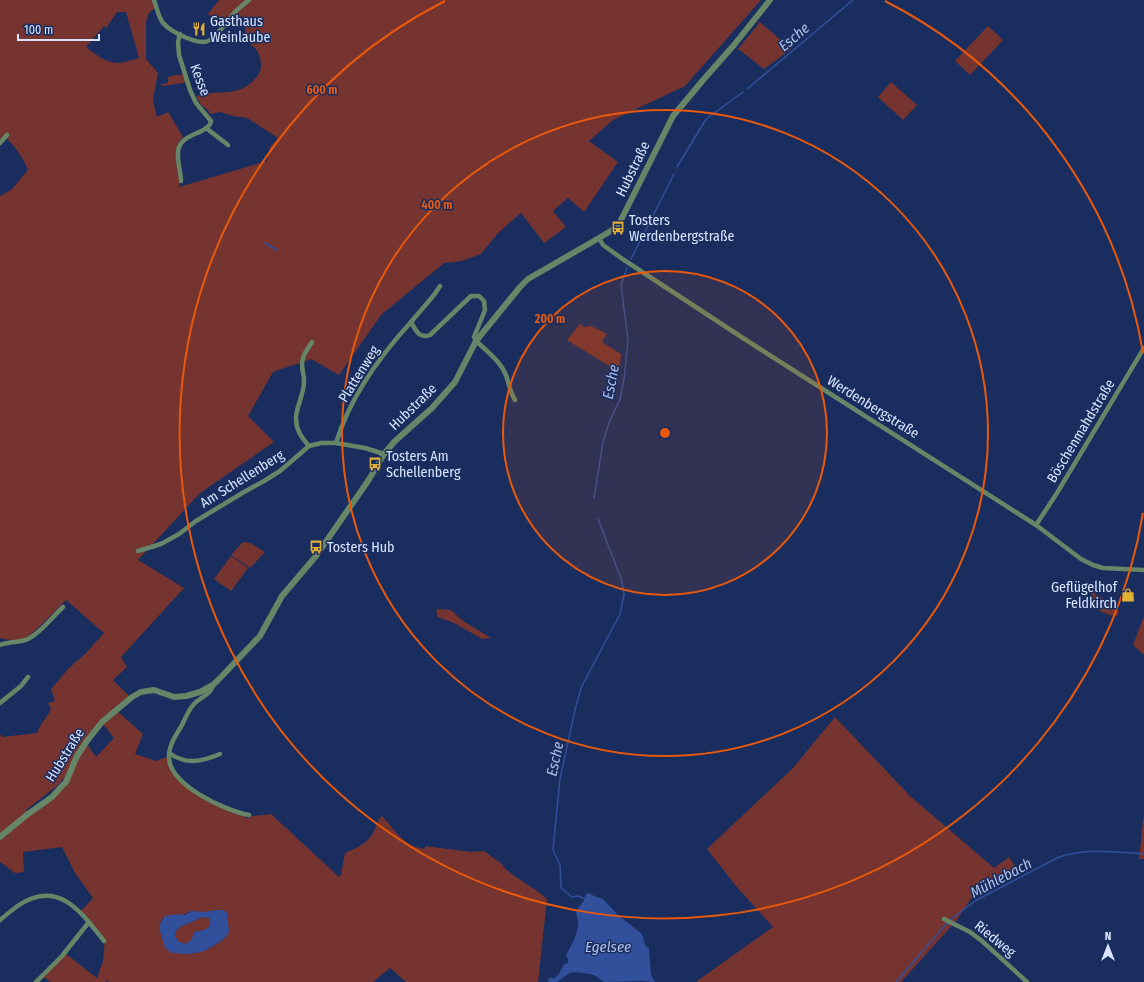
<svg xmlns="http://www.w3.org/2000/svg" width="1144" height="982" viewBox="0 0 1144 982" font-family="'Fira Sans Condensed',sans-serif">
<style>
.green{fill:#753430;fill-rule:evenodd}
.water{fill:#314f9b;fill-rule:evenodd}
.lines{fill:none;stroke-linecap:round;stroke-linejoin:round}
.stream{stroke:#314f9b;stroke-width:1.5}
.minor{stroke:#668667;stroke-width:4.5}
.tertiary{stroke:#668667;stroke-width:6}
.ring{fill:none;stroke:#e8590c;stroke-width:2}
.labels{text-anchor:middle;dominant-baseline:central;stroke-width:3;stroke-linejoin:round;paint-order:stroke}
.poi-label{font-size:14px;fill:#d9e5fe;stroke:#1a2d5f;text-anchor:start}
.street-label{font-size:14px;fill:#d9e5fe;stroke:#1a2d5f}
.water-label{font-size:15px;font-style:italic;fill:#adc1eb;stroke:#1a2d5f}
.centre{fill:#e8590c;stroke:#1a2d5f;stroke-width:2}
.ring-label{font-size:12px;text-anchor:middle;font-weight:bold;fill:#e8590c;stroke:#1a2d5f;stroke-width:3;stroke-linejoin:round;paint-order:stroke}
</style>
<rect width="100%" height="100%" fill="#1a2d5f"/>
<g class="green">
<path d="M0,0H152L155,8L149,13L146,22V59L158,73L153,100L157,117L168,112L183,137C171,148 178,163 180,177C180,180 179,184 179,187L267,161L270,147L278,138L247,118L233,116L221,112L210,114L208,110L201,105L196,96C201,95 206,93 211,93C228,92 242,93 254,80C263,71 262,63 258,52C256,48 252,46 250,43C244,35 245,24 243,16L224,29L208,14L219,0H761L685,86L613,120L589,141L618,162L584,212L568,198L553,211L566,227L544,243L521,213L498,233L481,254L462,261L444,263L381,315L339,375L311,359L273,372L248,416L274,442L200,493L138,560L184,588L121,657L127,667L113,680L130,697L75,755L65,777L58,785L26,810L28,814L0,837V734L2,737L37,733C40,724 47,718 51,709L48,703L55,701L51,689L69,668L86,653L104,633L66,600C57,608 32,637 22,639C15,641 7,640 0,638V196L11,190L28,170C21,154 17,149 4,136L0,140ZM117,12H126L139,58C114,67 106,63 86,47L104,26L106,28Z"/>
<polygon points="760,22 791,49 764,69 738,49"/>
<polygon points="988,26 1003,40 970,75 955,61"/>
<polygon points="183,74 184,74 186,81 184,83 162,86 162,84 168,83 168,77 175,75 182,75"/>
<polygon points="891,82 917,105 903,120 878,97"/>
<polygon points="580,324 584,327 591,326 607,334 602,342 621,354 619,372 567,340"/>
<polygon points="243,542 250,543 265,552 250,568 231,555"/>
<polygon points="231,556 248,568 231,591 214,579"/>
<path d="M1092,592L1114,605L1119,612L1117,616C1109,616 1095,610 1091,602C1090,599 1091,595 1092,592Z"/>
<polygon points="438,609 451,610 463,621 491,638 482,639 454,623 438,617 436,611"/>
<polygon points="1144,616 1144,655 1133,645"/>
<path d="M118,712L143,734L135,754L156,761L167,757C174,790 218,803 245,816L247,819C253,814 263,816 271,814L339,877L341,875L345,853C356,848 367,844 373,833C377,827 377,820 382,816C395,830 404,847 425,849V846L471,852L484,851L503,865V867L513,875L540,893L547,899L538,982H406L390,968L373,982H109L107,980L106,982H51L43,977L66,954L97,978L103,961L105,939L94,925L80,912L93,898L75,873L62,847L23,852L24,872L15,873L0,862V839L60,790L78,756L87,744L96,757L114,738L103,724ZM217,910H223L226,937C212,949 199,955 180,953C169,951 167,952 163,940C160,932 159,927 162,919C172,912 180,919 191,911L204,912Z"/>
<polygon points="835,717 910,796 994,868 1009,857 1018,871 980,891 977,890 956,921 901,982 698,982 697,981 773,927 736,886 707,849 793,768"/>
<polygon points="1144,811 1144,859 1139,859 1144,812"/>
<path d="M203,917L209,918C213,931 203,930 194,932C193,934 193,938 191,940C185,949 169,938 178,929C182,925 197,920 203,917Z"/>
</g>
<g class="water">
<path d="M589,893L594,896L603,899L618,915L642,934L645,945L649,949L651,975L655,982L642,981L604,982L594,975L584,973L573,972L568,974L557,982H548L549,978H555L559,974L564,964L568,963V959L566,956C571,944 577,938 578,924C578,919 576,915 576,911L585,899L586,894Z"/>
<path d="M217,910H223L227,913L229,931L226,937L220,942L202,952L189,954L172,953L165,948L160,931V924L165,916C172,915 178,913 185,915L191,911L204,912ZM203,917L209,918C213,930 203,930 194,932C193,934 193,938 191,940C185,949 169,938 178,929C182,925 197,920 203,917Z"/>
</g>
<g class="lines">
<g class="stream">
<polyline points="747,89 853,0"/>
<polyline points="677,167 706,119 743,92"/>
<polyline points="265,243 277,250"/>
<polyline points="631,259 674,174"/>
<polyline points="594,498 603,442 609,423 620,399 624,379 628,341 621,285 627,268"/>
<polyline points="587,900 578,896 572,897 561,888 560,865 553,850 560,779 575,710 581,688 620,614 624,595 622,581 598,519"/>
<path d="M950,920L975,901L1057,858C1085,847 1114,852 1144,854"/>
<polyline points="896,982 947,923"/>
</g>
<g class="minor">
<path d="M154,0C157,8 158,16 163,23C171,32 200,47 210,40C219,33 228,21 235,12C239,8 244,4 249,0"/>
<path d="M180,34L178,42L179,55L190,90L196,103L211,121C209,135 179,132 178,152C177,162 181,172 181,181"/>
<polyline points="206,128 228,145"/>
<polyline points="0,143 7,135"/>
<polyline points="599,238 603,245 624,260 746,340 1036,525 1081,559 1093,565 1103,568 1144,570"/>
<path d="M440,286L434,295L411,322C416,331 419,339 430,335L471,296H479L484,301L485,310L474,337L476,341C488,352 500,361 506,375C509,384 510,392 515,400"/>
<path d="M336,443C350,397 379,357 411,322"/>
<path d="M309,446C302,438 296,430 296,419C295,409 305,393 304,380C304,372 300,366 303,358C304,353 309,347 312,342"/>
<polyline points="1036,525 1057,493 1144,348"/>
<polyline points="138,551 161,544 179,534 196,521 244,492 264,481 280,471 309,446 321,443 336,443 365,448 384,454"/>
<path d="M0,645C9,641 20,643 28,639C42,632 52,617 63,607"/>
<path d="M213,685C211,695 200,697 194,704C189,709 185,719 182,725C176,735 169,745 169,756C168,785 226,811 249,815"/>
<polyline points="0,703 21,686 28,677"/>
<path d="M169,753C186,765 201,762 220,754"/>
<polyline points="944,919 970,932 982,941 1027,982"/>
<path d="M0,920C6,915 13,909 19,905C59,879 82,913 104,941"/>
<polyline points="36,982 62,956 89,922"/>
</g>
<polyline class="tertiary" points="0,837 28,814 52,797 60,788 66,782 77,756 87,741 102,722 132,697 141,692 154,690 174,697 186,696 200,692 213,685 223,675 260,636 282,596 316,556 368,481 384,454 394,442 432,408 455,382 476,341 520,287 528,279 599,238 614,229 620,222 673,116 704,79 734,45 770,0"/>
</g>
<circle cx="665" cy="433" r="162" fill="#e8590c" fill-opacity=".12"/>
<g class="ring">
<circle cx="665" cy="433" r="162"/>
<circle cx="665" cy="433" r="323"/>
<path d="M1143 513A485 485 0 1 1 445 1M885 1A485 485 0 0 1 1143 353"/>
</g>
<defs>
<g id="restaurant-bare" transform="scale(1.08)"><path d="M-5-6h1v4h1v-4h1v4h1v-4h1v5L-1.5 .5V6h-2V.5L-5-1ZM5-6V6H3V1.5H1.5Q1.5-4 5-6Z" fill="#e1af34" stroke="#1a2d5f" stroke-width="2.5" paint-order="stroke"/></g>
<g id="bus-bare" transform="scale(1.08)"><path d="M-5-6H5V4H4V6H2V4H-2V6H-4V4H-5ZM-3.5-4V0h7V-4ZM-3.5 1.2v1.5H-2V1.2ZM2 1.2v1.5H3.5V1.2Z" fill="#e1af34" stroke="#1a2d5f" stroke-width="2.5" paint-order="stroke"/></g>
<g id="shop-bare" transform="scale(1.08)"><path d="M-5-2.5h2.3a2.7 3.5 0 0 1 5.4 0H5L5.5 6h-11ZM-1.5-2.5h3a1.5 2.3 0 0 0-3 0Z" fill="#e1af34" stroke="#1a2d5f" stroke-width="2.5" paint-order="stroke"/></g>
</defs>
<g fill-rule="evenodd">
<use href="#restaurant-bare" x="199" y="29"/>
<use href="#bus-bare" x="618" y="228"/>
<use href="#bus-bare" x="375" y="464"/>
<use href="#bus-bare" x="316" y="547"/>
<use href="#shop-bare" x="1128" y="595"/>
</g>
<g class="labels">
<g class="poi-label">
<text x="210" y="21">Gasthaus<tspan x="210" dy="16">Weinlaube</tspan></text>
<text x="629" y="220">Tosters<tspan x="629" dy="16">Werdenbergstraße</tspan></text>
<text x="386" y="456">Tosters Am<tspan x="386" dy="16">Schellenberg</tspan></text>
<text x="327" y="547">Tosters Hub</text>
<text x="1117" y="587" text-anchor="end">Geflügelhof<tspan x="1117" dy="16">Feldkirch</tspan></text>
</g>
<g class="street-label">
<text transform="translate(200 80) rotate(69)">Kesse</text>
<text transform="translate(633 169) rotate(-64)">Hubstraße</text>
<text transform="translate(359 374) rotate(-58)">Plattenweg</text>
<text transform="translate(413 407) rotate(-44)">Hubstraße</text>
<text transform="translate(873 407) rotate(32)">Werdenbergstraße</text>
<text transform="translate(1081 431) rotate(-59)">Böschenmahdstraße</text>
<text transform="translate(242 479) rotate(-32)">Am Schellenberg</text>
<text transform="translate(65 755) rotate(-58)">Hubstraße</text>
<text transform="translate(995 939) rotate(39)">Riedweg</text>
</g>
<g class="water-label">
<text transform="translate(794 37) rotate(-40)">Esche</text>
<text transform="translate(611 382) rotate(-79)">Esche</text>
<text transform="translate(555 759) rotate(-78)">Esche</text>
<text transform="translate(1001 878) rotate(-28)">Mühlebach</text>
<text x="608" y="947">Egelsee</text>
</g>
</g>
<circle cx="665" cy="433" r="6" class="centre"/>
<g class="ring-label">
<text x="322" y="94">600 m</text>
<text x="437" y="209">400 m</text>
<text x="550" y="323">200 m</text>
</g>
<g transform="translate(1108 946)" stroke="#1a2d5f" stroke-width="3" paint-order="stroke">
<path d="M0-3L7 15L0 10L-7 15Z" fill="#d9e5fe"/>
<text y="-6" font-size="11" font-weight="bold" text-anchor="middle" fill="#d9e5fe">N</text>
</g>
<path d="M18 34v6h81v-6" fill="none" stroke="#d9e5fe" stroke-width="2"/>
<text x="24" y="34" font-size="12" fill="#d9e5fe" stroke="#1a2d5f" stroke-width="3" paint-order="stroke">100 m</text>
</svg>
